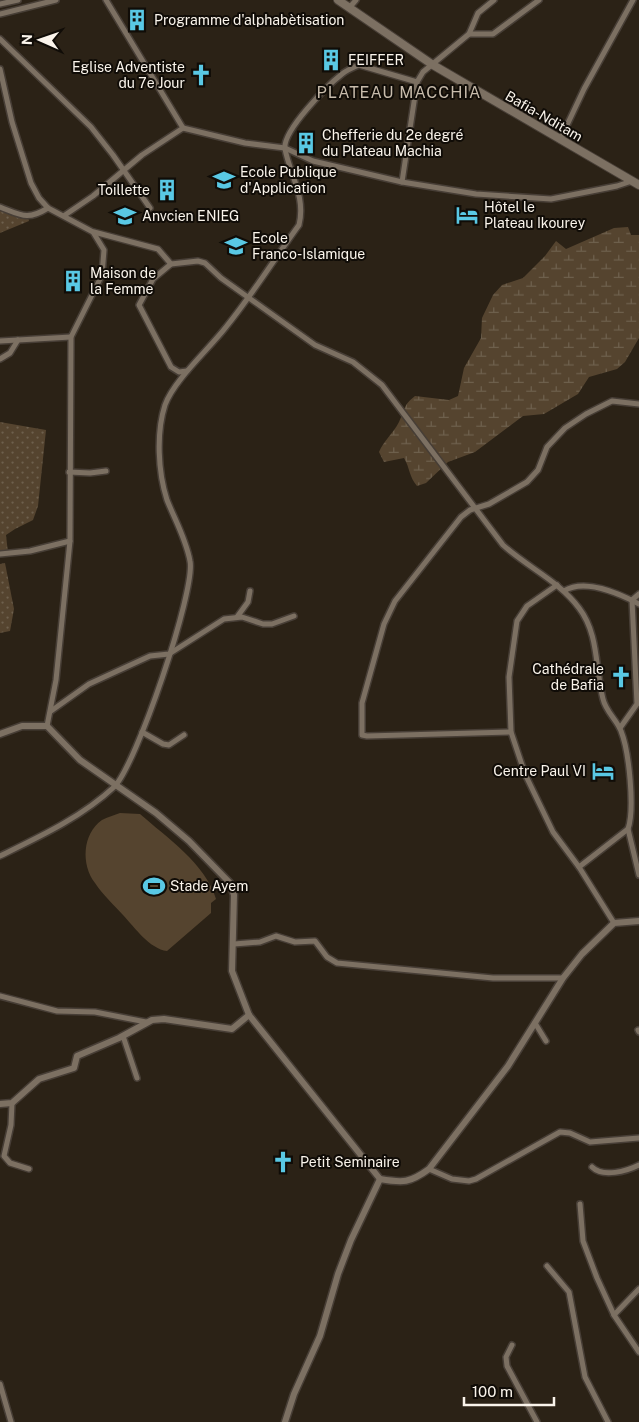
<svg xmlns="http://www.w3.org/2000/svg" width="639" height="1422" viewBox="0 0 639 1422" font-family="'Public Sans',sans-serif">
<style>
.grass{fill:url(#grass-dots)}
.wetland{fill:url(#wetland-marsh)}
.pitch{fill:#55442f}
.lines{fill:none;stroke-linecap:round;stroke-linejoin:round}
.minor-casing{stroke:#473e36;stroke-width:8}
.tertiary-casing{stroke:#473e36;stroke-width:9}
.secondary-casing{stroke:#473e36;stroke-width:10}
.minor{stroke:#7c7062;stroke-width:5}
.tertiary{stroke:#7c7062;stroke-width:6}
.secondary{stroke:#7c7062;stroke-width:8}
.labels{text-anchor:middle;dominant-baseline:central;stroke-width:4;stroke-linejoin:round;paint-order:stroke}
.poi-label{font-size:14px;fill:#faf4eb;stroke:#100c07;text-anchor:start}
.street-label{font-size:14px;fill:#faf4eb;stroke:#100c07}
.quarter-label{font-size:16px;letter-spacing:1px;fill:#c8bcac;stroke:#100c07}
</style>
<defs>
<pattern id="grass-dots" width="8" height="8" patternUnits="userSpaceOnUse" patternTransform="scale(1.25)"><rect width="8" height="8" fill="#55442f"/><path d="M2 2h.1M6 6h.1" fill="none" stroke="#6e604d" stroke-width="1.8" stroke-linecap="round"/></pattern>
<pattern id="wetland-marsh" width="20" height="14" patternUnits="userSpaceOnUse" patternTransform="scale(1.25)"><rect width="20" height="14" fill="#55442f"/><path d="M1 5h8M5 5V1M11 12h8M15 12V8" fill="none" stroke="#6e604d"/></pattern>
</defs>
<rect width="100%" height="100%" fill="#2b2216"/>
<g class="grass">
<polygon points="0,209 10,215 28,217 29,221 0,233"/>
<polygon points="0,422 46,430 38,506 33,520 15,529 6,535 8,553 0,554"/>
<polygon points="5,563 14,609 10,631 0,633 0,564"/>
</g>
<path class="wetland" d="M628,227L631,235H639V338L625,362L617,369L589,377L578,394L544,414L523,416L475,452L448,462L426,483L417,486C409,477 410,468 404,458L384,462L379,452C384,440 393,434 399,422C405,410 403,405 415,396L449,400L458,396L464,368L481,338L482,318L493,295L502,285L523,278L545,256L556,241L566,249L614,228Z"/>
<path class="pitch" d="M120,813L140,814C166,837 206,864 216,899L211,903V913L167,951C150,949 135,928 123,915C114,905 103,895 95,883C81,865 82,834 102,820C107,817 115,815 120,813Z"/>
<g class="lines">
<g class="minor-casing">
<g id="minor">
<polyline points="106,0 183,128"/>
<polyline points="0,4 18,0"/>
<polyline points="349,8 356,0"/>
<polyline points="0,14 56,0"/>
<polyline points="469,34 493,34 539,0"/>
<polyline points="0,39 91,127 113,155 150,208"/>
<polyline points="0,69 12,122 31,183 39,198 48,208 93,232 104,250 102,275 71,337 70,541 56,680 47,726"/>
<polyline points="560,140 584,89 633,0"/>
<polyline points="402,182 417,82 423,72 469,34 478,13 494,0"/>
<path d="M0,207C21,215 27,221 48,208"/>
<polyline points="65,215 93,196 142,155 183,128 245,143 285,148 313,161 402,182 476,194 551,199 617,186 632,181"/>
<polyline points="94,232 158,249 171,264"/>
<polyline points="0,341 71,337"/>
<polyline points="0,359 10,353 18,340"/>
<path d="M187,371L179,372L171,367L139,305L153,279L171,264L198,261L205,263L221,278L315,345L353,362L382,385L503,545C527,567 559,581 579,608C599,634 595,668 603,699C606,712 617,720 621,731C629,751 635,809 628,829L579,867L614,923"/>
<polyline points="69,472 90,473 106,471"/>
<polyline points="0,554 30,551 70,541"/>
<polyline points="557,585 527,606 517,621 509,677 511,732 525,774 553,832 579,867"/>
<path d="M564,591C585,578 618,593 639,604"/>
<polyline points="237,617 248,602 250,591"/>
<polyline points="51,711 89,684 150,656 169,654 224,619 242,617 263,624 272,624 294,616"/>
<polyline points="620,728 637,704 632,600 639,594"/>
<polyline points="142,732 163,744 169,745 184,735"/>
<polyline points="511,732 367,736 362,735 362,703 384,624 395,601 461,517 470,510 489,504 527,482 538,470 547,447 565,428 586,414 612,401 639,404"/>
<polyline points="628,829 639,875"/>
<path d="M0,856C39,837 82,817 114,787C136,766 196,590 190,561C186,539 175,520 167,500C158,472 156,433 165,405C174,380 209,349 226,327C252,295 275,258 299,225C306,197 290,175 285,149C282,131 328,85 342,74C347,70 354,67 359,65L417,82"/>
<polyline points="234,944 260,942 276,936 295,942 315,941 327,957 337,963 493,978 563,978"/>
<polyline points="0,996 57,1011 95,1012 146,1022"/>
<polyline points="535,1023 546,1041"/>
<polyline points="638,1030 639,1032"/>
<polyline points="123,1036 137,1078"/>
<polyline points="12,1103 11,1125 4,1156 10,1163 29,1169"/>
<path d="M592,1167C603,1178 627,1171 639,1165"/>
<polyline points="429,1169 452,1179 469,1181 476,1179 560,1132 570,1133 590,1142 639,1138"/>
<polyline points="580,1204 583,1241 597,1278 614,1315 639,1352"/>
<polyline points="547,1266 569,1292 585,1377 608,1422"/>
<polyline points="614,1315 639,1289"/>
<polyline points="512,1345 506,1357 507,1366 537,1422"/>
<polyline points="0,1384 11,1422"/>
</g>
</g>
<g class="tertiary-casing">
<g id="tertiary">
<path d="M0,734L22,726H47L80,760L156,813L189,841L230,883L234,895L232,971L249,1015L380,1179C403,1183 410,1183 429,1169L508,1066L563,978L582,954L614,923L639,921"/>
<polyline points="0,1104 12,1103 39,1079 74,1068 77,1056 119,1038 152,1020 164,1019 232,1029 249,1015"/>
<polyline points="285,1422 294,1394 320,1336 338,1274 351,1240 380,1179"/>
</g>
</g>
<g class="secondary-casing">
<polyline id="secondary" points="338,0 433,65 639,185"/>
</g>
<use href="#minor" class="minor"/>
<use href="#tertiary" class="tertiary"/>
<use href="#secondary" class="secondary"/>
</g>
<defs>
<g id="building-bare" transform="scale(1.725)"><path d="M-4-6H4V6H1V3H-1V6H-4ZM-2.5-4.3h1.7v1.8h-1.7ZM.8-4.3h1.7v1.8H.8ZM-2.5-1h1.7V.8h-1.7ZM.8-1h1.7V.8H.8Z" fill="#59c8e4" stroke="#100c07" stroke-width="2.5" paint-order="stroke"/></g>
<g id="church-bare" transform="scale(1.725)"><path d="M-1.2-6h2.4v3.5h3.3v2.4h-3.3V6h-2.4V-.1h-3.3v-2.4h3.3Z" fill="#59c8e4" stroke="#100c07" stroke-width="2.5" paint-order="stroke"/></g>
<g id="school-bare" transform="scale(1.725)"><path d="M0-5L7-2L0 1L-7-2ZM-4 1L0 2.5L4 1V4Q0 6-4 4Z" fill="#59c8e4" stroke="#100c07" stroke-width="2.5" paint-order="stroke"/></g>
<g id="hotel-bare" transform="scale(1.725)"><path d="M-6-4.5h1.5V1H6V5H4.5V3h-9V5H-6ZM-4 0a1.8 1.8 0 1 1 3.6 0ZM.5 0V-2.5h3Q6-2.5 6 0Z" fill="#59c8e4" stroke="#100c07" stroke-width="2.5" paint-order="stroke"/></g>
<g id="university-bare" transform="scale(1.725)"><path d="M0-5L7-2L0 1L-7-2ZM-4 1L0 2.5L4 1V4Q0 6-4 4Z" fill="#59c8e4" stroke="#100c07" stroke-width="2.5" paint-order="stroke"/></g>
<g id="stadium-bare" transform="scale(1.725)"><path d="M0-5a6.5 5 0 1 0 0 10a6.5 5 0 1 0 0-10ZM-3.5-1.8h7v3.6h-7Z" fill="#59c8e4" stroke="#100c07" stroke-width="2.5" paint-order="stroke"/></g>
</defs>
<g fill-rule="evenodd">
<use href="#building-bare" x="137" y="20"/>
<use href="#building-bare" x="331" y="60"/>
<use href="#church-bare" x="201" y="75"/>
<use href="#building-bare" x="306" y="143"/>
<use href="#school-bare" x="224" y="180"/>
<use href="#building-bare" x="167" y="190"/>
<use href="#hotel-bare" x="467" y="215"/>
<use href="#university-bare" x="125" y="216"/>
<use href="#school-bare" x="236" y="246"/>
<use href="#building-bare" x="73" y="281"/>
<use href="#church-bare" x="621" y="677"/>
<use href="#hotel-bare" x="603" y="771"/>
<use href="#stadium-bare" x="154" y="886"/>
<use href="#church-bare" x="283" y="1162"/>
</g>
<g class="labels">
<g class="poi-label">
<text x="154" y="20">Programme d'alphabètisation</text>
<text x="348" y="60">FEIFFER</text>
<text x="185" y="67" text-anchor="end">Eglise Adventiste<tspan x="185" dy="16">du 7e Jour</tspan></text>
<text x="322" y="135">Chefferie du 2e degré<tspan x="322" dy="16">du Plateau Machia</tspan></text>
<text x="240" y="172">Ecole Publique<tspan x="240" dy="16">d'Application</tspan></text>
<text x="150" y="190" text-anchor="end">Toillette</text>
<text x="484" y="207">Hôtel le<tspan x="484" dy="16">Plateau Ikourey</tspan></text>
<text x="142" y="216">Anvcien ENIEG</text>
<text x="252" y="238">Ecole<tspan x="252" dy="16">Franco-Islamique</tspan></text>
<text x="90" y="273">Maison de<tspan x="90" dy="16">la Femme</tspan></text>
<text x="604" y="669" text-anchor="end">Cathédrale<tspan x="604" dy="16">de Bafia</tspan></text>
<text x="586" y="771" text-anchor="end">Centre Paul VI</text>
<text x="170" y="886">Stade Ayem</text>
<text x="300" y="1162">Petit Seminaire</text>
</g>
<g class="street-label">
<text transform="translate(544 116) rotate(30)">Bafia-Nditam</text>
</g>
<g class="quarter-label">
<text x="399" y="92">PLATEAU MACCHIA</text>
</g>
</g>
<g transform="translate(40 40) rotate(272)" stroke="#100c07" stroke-width="4" paint-order="stroke">
<path d="M0-4L9 19L0 12L-9 19Z" fill="#faf4eb"/>
<text y="-8" font-size="14" font-weight="bold" text-anchor="middle" fill="#faf4eb">N</text>
</g>
<path d="M464 1397v8h90v-8" fill="none" stroke="#faf4eb" stroke-width="2.5"/>
<text x="472" y="1397" font-size="15" fill="#faf4eb" stroke="#100c07" stroke-width="4" paint-order="stroke">100 m</text>
</svg>
